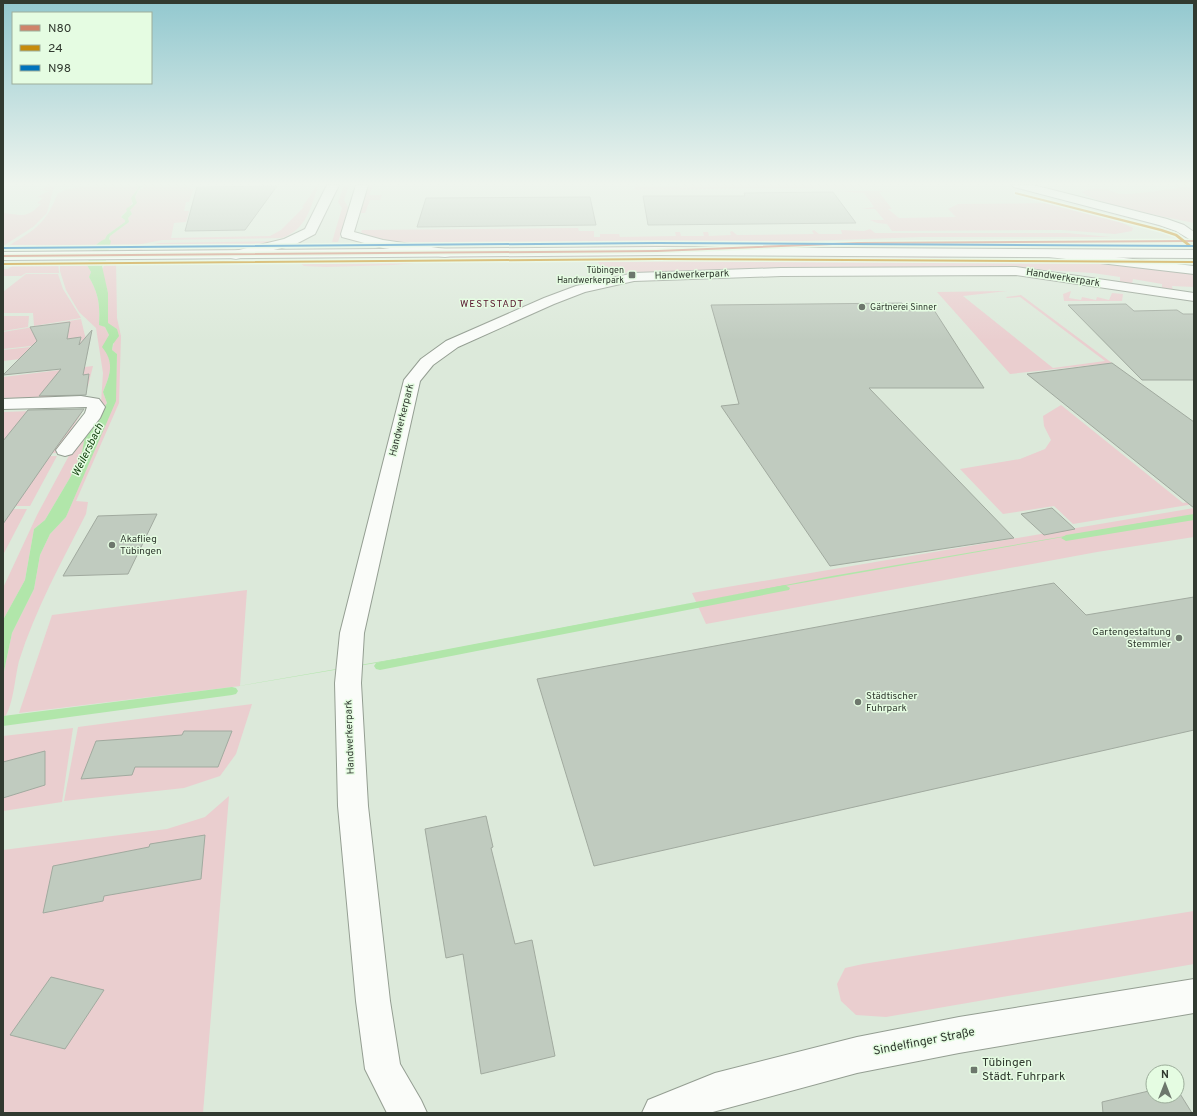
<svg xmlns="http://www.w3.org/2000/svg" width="1197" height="1116" viewBox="0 0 1197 1116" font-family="Overpass,sans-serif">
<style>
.green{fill:#eacecf}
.water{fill:#b1e6aa}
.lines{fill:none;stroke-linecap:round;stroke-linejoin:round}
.stream{fill:#b1e6aa;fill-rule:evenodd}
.building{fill:#c0cbbf;stroke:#a1aa9f}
.minor-casing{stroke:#949e92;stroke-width:2}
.major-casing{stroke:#949e92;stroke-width:2}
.minor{fill:#fafcf9;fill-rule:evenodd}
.major{fill:#fafcf9;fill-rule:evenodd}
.bus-1-casing{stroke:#e5fce2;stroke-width:3}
.bus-2-casing{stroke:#e5fce2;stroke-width:3}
.bus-3-casing{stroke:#e5fce2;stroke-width:3}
.bus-1{fill:#cf846b;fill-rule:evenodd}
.bus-2{fill:#c68b0c;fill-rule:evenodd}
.bus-3{fill:#0072bc;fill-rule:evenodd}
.poi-dot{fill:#6d776c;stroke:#e5fce2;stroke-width:1.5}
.labels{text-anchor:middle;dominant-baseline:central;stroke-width:3;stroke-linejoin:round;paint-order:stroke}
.far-poi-label{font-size:9px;fill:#313a30;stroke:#e5fce2;text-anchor:end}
.street-label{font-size:10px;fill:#313a30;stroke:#e5fce2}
.far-quarter-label{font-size:10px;letter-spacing:1px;fill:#56132b;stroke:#e5fce2}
.poi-label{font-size:10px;fill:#313a30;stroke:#e5fce2;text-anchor:start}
.water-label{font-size:11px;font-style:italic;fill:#1b4917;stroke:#e5fce2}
.near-street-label{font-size:12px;fill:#313a30;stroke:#e5fce2}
.near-poi-label{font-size:12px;fill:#313a30;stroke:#e5fce2;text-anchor:start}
</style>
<rect width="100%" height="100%" fill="#dce9da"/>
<g class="green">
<path d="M50,185L54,187L47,213L33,227L3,246V213C23,215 26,219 41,204L37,203L43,198L37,197L49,191L40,190Z"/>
<path d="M94,185H133L139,187C131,194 136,206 122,215L121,217L125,220V222L107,235L105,239C99,242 95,247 89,248L33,249L36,245H10C36,229 46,223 58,193L68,189Z"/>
<path d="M143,185H192L189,188L193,190L189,202H186L184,211H189L186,222L174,223L171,238L270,236L281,230L304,207H302L310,196L316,185H319C310,208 307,229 282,238L162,240L117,249L109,248L110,236L129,222L128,218L132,214L130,210L131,207L136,205C134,195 138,193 144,186Z"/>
<polygon points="344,185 349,185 344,200 349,209 338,242 332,242 342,208 338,202"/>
<polygon points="368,185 373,185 369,195 382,195 380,200 370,200 365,213 360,213"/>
<polygon points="634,185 693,188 678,185 863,185 869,187 635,190"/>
<path d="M1175,185H1194V223C1176,219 1090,203 1082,192C1106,182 1109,195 1127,194C1144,193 1162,190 1179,188Z"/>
<polygon points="837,191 889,191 879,192 892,209 888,209 899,218 956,217 948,209 958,204 1062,203 1105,215 1133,228 1132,231 1115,234 1061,230 892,231 887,224 877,223 870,220 884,220 875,209 861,209 874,207 864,193"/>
<polygon points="578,228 579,231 594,231 594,237 600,237 600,234 619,234 620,237 676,236 675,232 680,232 681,236 704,236 703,232 708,232 709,236 731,235 730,232 732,231 737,235 814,234 812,231 814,230 819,234 842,234 841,230 864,231 870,229 875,233 1067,233 1111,237 922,237 636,247 546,244 411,245 379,241 366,236 361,232 362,230"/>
<polygon points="281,241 257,247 145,248 140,251 121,251 159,243"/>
<polygon points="753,254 756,256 459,259 393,265 326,267 304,266 300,263 312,261 334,263 386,262 445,257"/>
<polygon points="817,255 941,257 990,261 1121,264 1194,274 1194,287 1172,286 1173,291 1162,289 1162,284 1133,279 1132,284 1120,282 1120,277 1093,273 997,267 779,269 605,273 598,262 770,260"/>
<path d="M116,261L117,318L121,336L119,403L76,501L88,502L86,514C62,561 35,610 19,661C15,676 13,710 3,719V676L12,633L34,589L40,555L50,534L66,517L115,401L117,354L112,350L117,329L108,324V293L102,270L106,262Z"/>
<polygon points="58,262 59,273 26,273 21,276 3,276 3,269 8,269 15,264"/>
<path d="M60,262H89L87,265L91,272L89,277C99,295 100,304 99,324L105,327L109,335L103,347C115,363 110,375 103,392L107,403L85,436L82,452L71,476L45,520L34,529L25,580L3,620V588L37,515L72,450L101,403L103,373L96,328L79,312L66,290L60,271Z"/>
<polygon points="26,274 58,274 63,289 81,318 34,326 33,313 3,313 3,292"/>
<polygon points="1007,291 963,296 1053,368 1105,361 1020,297 1007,298 1006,297 1021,295 1112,363 1010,374 937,292"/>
<polygon points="1071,291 1069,298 1081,300 1082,297 1096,300 1097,297 1109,300 1112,293 1123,294 1122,301 1064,301 1063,294"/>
<polygon points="3,316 29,316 28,327 3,331"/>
<polygon points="81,319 86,340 3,349 3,332"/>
<polygon points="86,341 88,351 3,361 3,350"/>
<path d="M93,366L88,386C64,402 31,397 3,398V377Z"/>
<polygon points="1061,405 1183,503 1194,501 1194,504 1073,524 1054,506 1003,514 960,469 1020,459 1045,449 1051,440 1044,426 1043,416"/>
<polygon points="62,410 79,412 81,414 57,453 3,454 3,412"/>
<polygon points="57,456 30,506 3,506 3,457"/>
<polygon points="1194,508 1194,537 1097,552 706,624 692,593"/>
<polygon points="3,509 27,509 3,555"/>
<polygon points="247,590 240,686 19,713 52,615"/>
<polygon points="252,704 236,754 220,776 184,788 64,801 78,727"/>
<polygon points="73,728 62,802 3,811 3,736"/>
<polygon points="229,796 203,1113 3,1113 3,850 167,829 205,817"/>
<polygon points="1194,911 1194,964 886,1017 856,1015 841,1001 837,984 845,968 863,964"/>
</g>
<g class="water">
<path d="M133,185L144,186L138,190L135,197L137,203L130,210L132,214L128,218L129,222L110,236L109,239L111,241L105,264L102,266L108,293V323L117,329L119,336L113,344L112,350L117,354L116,401L66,517L50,534L40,555L34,589L12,633L3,676V620L25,580L34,529L45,520L71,476L82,452L85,436L107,403L103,392C110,375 115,363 102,347L109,335L105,327L99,325C100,304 99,295 89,277L91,272L87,265C91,253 93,244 105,239L107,235L125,222V220L121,217L127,211L126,209L133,204L131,198L139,187Z"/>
<polygon points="1194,514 722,597 441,652 233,687 3,717 233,687 441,651 832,576"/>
</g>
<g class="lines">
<g class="stream">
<polygon points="1194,514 1194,520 1066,541 1061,538 1066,535"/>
<polygon points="785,585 790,588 789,590 380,670 376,669 374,666 376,663 380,662"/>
<polygon points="232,687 236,688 238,691 236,694 232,695 3,726 3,716"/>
</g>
</g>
<g class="building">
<polygon points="277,186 245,230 185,231 197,187"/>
<polygon points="833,192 856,223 648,225 643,196 745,196 744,193"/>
<polygon points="590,197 596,225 417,227 426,198"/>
<polygon points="902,303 907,310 934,310 984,388 869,388 1014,538 830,566 721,406 739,404 711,305"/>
<polygon points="1126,304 1134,311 1177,310 1183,314 1194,314 1194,380 1142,380 1068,305"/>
<polygon points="70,322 67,339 81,337 79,345 92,330 83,375 89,374 86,395 39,396 61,369 3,375 37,341 30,327"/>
<polygon points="1112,363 1194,422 1194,508 1027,374"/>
<polygon points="84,409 55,449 3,524 3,441 28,410"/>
<polygon points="1052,508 1075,529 1044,535 1021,514"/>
<polygon points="157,514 128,574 63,576 98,516"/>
<polygon points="1054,583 1086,615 1194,597 1194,730 594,866 537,679"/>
<polygon points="184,731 232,731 218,767 135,767 132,775 81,779 96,741 182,735"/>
<polygon points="45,751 45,785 3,798 3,762"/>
<polygon points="486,816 493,847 491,848 515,944 532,940 555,1056 481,1074 463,954 446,958 425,829"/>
<polygon points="205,835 201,879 104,896 103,901 43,913 53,866 149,847 150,844"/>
<polygon points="51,977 104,990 65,1049 10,1035"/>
<polygon points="1177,1089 1192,1113 1103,1113 1102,1102 1153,1090 1153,1096 1177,1096"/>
</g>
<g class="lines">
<g class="minor-casing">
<g id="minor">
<polygon points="327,185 339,185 315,234 294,245 236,259 231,258 229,255 231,252 284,239 305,229"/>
<polygon points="356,185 368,185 354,232 383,240 445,249 450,250 452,253 450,256 445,257 383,248 342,237 341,234"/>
<polygon points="1012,185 1033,185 1167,219 1184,225 1194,232 1194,242 1176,231 1159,225 1014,187"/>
<polygon points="1054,250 1194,266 1194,274 1049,257 1047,254 1049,251"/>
<polygon points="1016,267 1194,293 1194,301 1016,275 781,276 634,281 585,292 554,304 458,347 433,365 420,381 364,633 361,683 368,806 390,1001 400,1064 421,1100 427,1113 387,1113 365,1069 356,1001 338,806 335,683 340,633 404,380 421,359 446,341 544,298 576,286 634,273 781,268"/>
<polygon points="81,396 99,399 105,407 100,418 72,454 65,456 58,454 56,450 85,413 87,407 3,409 3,399"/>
<polygon points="1194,979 1194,1013 959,1053 857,1073 709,1113 642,1113 648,1100 715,1073 857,1037 959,1017"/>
</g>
</g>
<g class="major-casing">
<polygon id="major" points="657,247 1194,250 1194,258 657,255 3,260 3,252"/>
</g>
<use href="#minor" class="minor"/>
<use href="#major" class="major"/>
<g class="bus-1-casing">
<polygon id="bus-1" points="1194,240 1194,242 858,244 657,252 3,257 3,255 657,250 858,242"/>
</g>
<g class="bus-2-casing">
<g id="bus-2">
<polygon points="1015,192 1162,229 1177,234 1191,245 1188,246 1175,236 1160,231 1015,194"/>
<polygon points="657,258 1194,261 1194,263 657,260 3,265 3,263"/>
</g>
</g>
<g class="bus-3-casing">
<polygon id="bus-3" points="657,242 1194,245 1194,247 657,244 3,249 3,247"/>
</g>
<use href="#bus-1" class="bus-1"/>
<use href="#bus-2" class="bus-2"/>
<use href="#bus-3" class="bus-3"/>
</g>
<linearGradient id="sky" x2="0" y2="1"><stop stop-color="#92c8cf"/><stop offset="0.54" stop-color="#eff5ee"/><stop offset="1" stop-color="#eff5ee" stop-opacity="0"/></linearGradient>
<rect width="1197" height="341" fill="url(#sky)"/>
<g class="poi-dot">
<rect x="628" y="271" width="8" height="8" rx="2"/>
<circle cx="862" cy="307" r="4"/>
<circle cx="112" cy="545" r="4"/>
<circle cx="1179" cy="638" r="4"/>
<circle cx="858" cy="702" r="4"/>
<rect x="970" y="1066" width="8" height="8" rx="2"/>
</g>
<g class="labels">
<g class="far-poi-label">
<text x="624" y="270">Tübingen<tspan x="624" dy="10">Handwerkerpark</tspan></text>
<text x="870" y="307" text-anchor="start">Gärtnerei Sinner</text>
</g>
<g class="street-label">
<text transform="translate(692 275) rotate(-2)">Handwerkerpark</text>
<text transform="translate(1063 278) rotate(9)">Handwerkerpark</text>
<text transform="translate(402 420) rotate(-76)">Handwerkerpark</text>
<text transform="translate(350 737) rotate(-92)">Handwerkerpark</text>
</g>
<g class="far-quarter-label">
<text x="492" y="304">WESTSTADT</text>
</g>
<g class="poi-label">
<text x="120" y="539">Akaflieg<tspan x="120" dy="12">Tübingen</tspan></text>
<text x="1171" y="632" text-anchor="end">Gartengestaltung<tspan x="1171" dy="12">Stemmler</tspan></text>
<text x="866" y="696">Städtischer<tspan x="866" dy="12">Fuhrpark</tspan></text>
</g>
<g class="water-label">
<text transform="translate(88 450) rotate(-64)">Weilersbach</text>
</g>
<g class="near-street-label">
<text transform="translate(924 1042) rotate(-11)">Sindelfinger Straße</text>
</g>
<g class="near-poi-label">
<text x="982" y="1063">Tübingen<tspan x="982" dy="14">Städt. Fuhrpark</tspan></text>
</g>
</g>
<rect width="1197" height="1116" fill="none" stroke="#313a30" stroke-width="8"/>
<rect x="12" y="12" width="140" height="72" fill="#e5fce2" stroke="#9dae9b"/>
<rect x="20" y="25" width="20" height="6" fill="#cf846b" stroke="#9dae9b"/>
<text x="48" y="32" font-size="12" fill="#313a30">N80</text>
<rect x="20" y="45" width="20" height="6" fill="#c68b0c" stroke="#9dae9b"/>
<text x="48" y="52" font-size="12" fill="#313a30">24</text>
<rect x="20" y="65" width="20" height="6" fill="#0072bc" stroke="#9dae9b"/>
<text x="48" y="72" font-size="12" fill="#313a30">N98</text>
<g transform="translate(1165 1084)"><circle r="19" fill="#e5fce2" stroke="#9dae9b"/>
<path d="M0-3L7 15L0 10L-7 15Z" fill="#6d776c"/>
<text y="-6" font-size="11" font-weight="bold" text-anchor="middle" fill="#313a30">N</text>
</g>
</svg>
